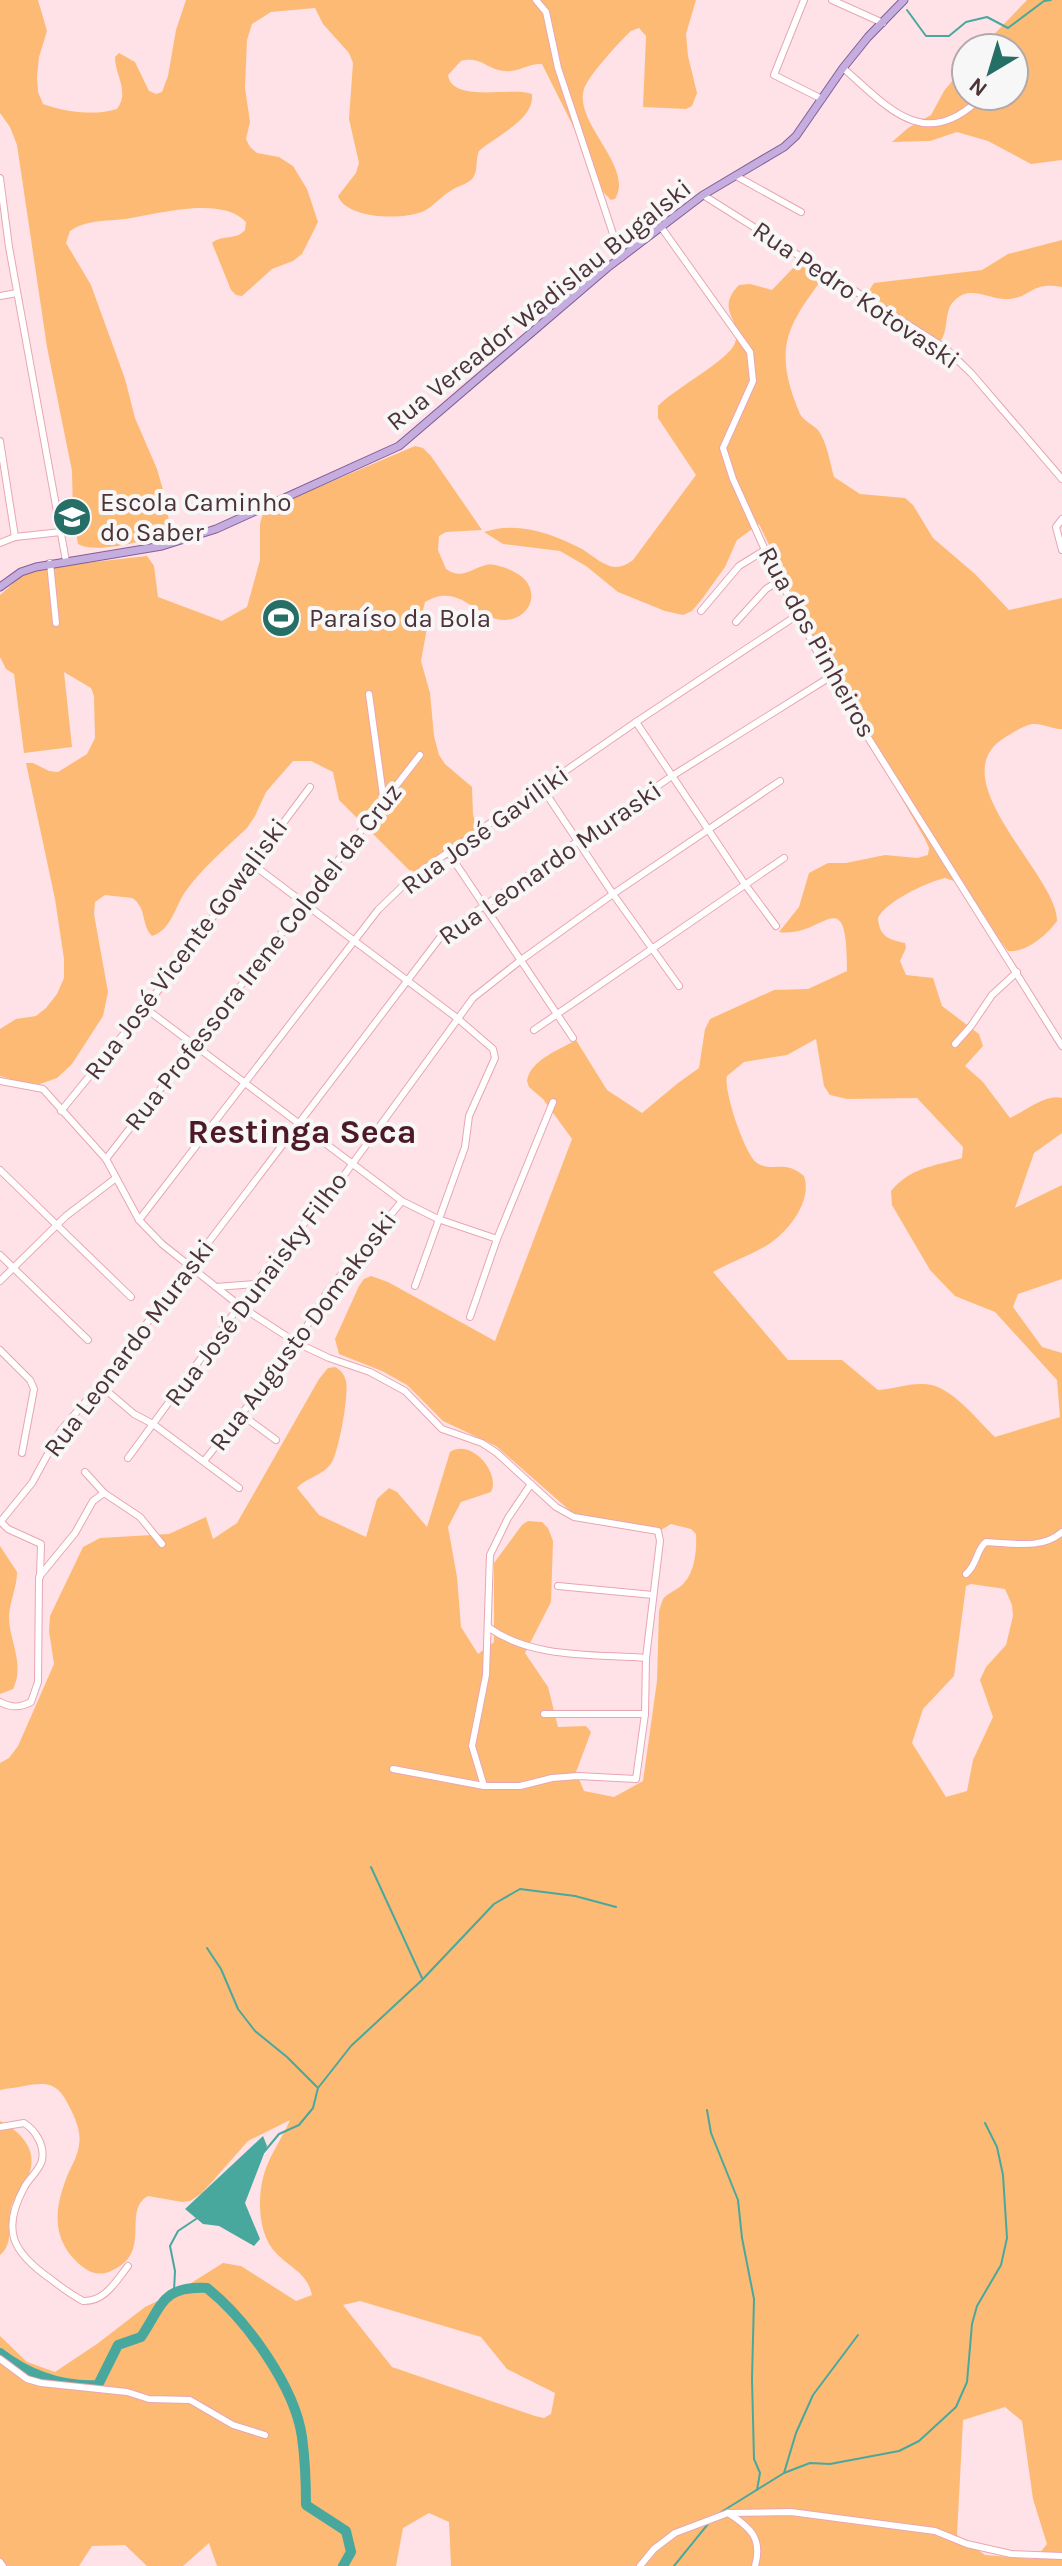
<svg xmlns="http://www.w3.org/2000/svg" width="1062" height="2566" viewBox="0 0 1062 2566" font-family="Karla,sans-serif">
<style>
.green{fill:#fdba74;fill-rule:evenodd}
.water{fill:#49a89e}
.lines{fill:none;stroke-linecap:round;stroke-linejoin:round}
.stream{stroke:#49a89e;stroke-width:2}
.river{stroke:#49a89e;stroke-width:10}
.minor-casing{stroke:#e8a6b3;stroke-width:8}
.major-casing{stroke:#835f97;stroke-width:9}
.minor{stroke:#fff;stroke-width:6}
.major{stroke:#c5addf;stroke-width:7}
.labels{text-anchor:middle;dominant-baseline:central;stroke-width:8;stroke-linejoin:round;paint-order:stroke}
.street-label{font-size:26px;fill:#4e3339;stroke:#f7f7f7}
.poi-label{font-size:26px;fill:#4e3339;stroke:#f7f7f7;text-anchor:start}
.district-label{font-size:34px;font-weight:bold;fill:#4d1927;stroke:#f7f7f7}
</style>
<rect width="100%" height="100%" fill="#fee2e7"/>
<g class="green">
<path d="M0,0H38L47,31L39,57L37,77L38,92L43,104C64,112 96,116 117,109C130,92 115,75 115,57L119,53L135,62L149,91L156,94L162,92L168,76L176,30L186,0H696L686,34L688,56L697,93L692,106L686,109L643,107L646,36L639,28L631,31C620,41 588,76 584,89C573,123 635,167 615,199L611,200L599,188L584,148L542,64C529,63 517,73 504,71C485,69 482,56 461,61L448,75C452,104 513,86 532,94C535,120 495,136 479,151C475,160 479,173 471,180C465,185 455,187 449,192C440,197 434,206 424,211C405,220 347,220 338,196L356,173L359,163L349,119L353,63L349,53L323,24L315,8L271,12L252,24L247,40L245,88L250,122L246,139L250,147L257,153L279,157L293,166L307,189L318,222L302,254L293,261L272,269L242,296L236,295L231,290L212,243C222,234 236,241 245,230L246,222C223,196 160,213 131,218C109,222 90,218 70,231L66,243L91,285L125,379L135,418L157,469L167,504L170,534C148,539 97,555 78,544L73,516L72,471L47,347L17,145L10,127L0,113Z"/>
<polygon points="1027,0 1062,0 1062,160 1031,164 988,141 957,132 930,141 892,142 908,128 931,115 944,91 966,64 966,96 1014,96 1014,48 981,48"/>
<path d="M1062,240V287C1031,281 1030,298 1009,299C991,301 971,284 955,300C942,311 951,333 937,345L923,341L870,300V289L874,283L982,270L1008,254Z"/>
<path d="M804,264L827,273C787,325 772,348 800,414C804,421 812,424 818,430C827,442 830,463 834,477L860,494L905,498L913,505L933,538L975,574L1009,610L1062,598V729C1052,729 1042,723 1032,724C1023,726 1012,733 1004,738C939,779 1058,876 1057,921C1047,935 1026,953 1008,951L960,887L954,881L945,878C927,882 885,902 878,918C879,936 889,940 905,943L906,948L900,961L906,975L933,978L942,1006L979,1034L983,1046L965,1066L983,1082L1010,1118C1025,1111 1047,1093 1062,1098V1133L1034,1153L1015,1208L1062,1185V1279L1018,1294L1013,1307L1042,1347L1062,1353V2566H451L449,2522L429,2513L403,2528L396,2566H217L209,2543L183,2566H147L125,2545L92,2546L79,2566H6L0,2559V2336L27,2362L55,2372L97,2344L145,2307L180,2290L223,2263L241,2266L296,2301L312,2295C307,2273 292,2269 277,2254C257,2235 257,2195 265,2171C271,2153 283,2137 290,2120L248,2141L202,2193L190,2201L182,2202L148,2196C121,2211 154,2253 111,2271C98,2277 88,2272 78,2263C50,2237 55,2206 68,2174C72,2165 78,2155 79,2145C81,2133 77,2122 71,2110C59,2085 52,2081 24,2086C16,2088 8,2088 0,2090V1763L9,1758L18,1746L54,1664L49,1631L50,1616L83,1547L100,1538L169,1534L206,1517L213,1539L237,1523L319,1379L328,1368L335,1367C341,1370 344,1374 346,1381C349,1395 339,1450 332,1462C323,1476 307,1477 297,1488L319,1515L366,1537L377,1499L389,1488L397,1492L427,1527L450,1452C471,1438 501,1473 491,1492L461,1502L448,1527L457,1577L461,1627L478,1654L494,1642V1563L522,1525L528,1521L542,1522L548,1528L553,1541L551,1602L525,1653L548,1687L558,1727L586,1726L591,1732L576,1772L584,1791L614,1797L643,1781L657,1681L659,1611L663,1599C669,1592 678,1590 684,1583C695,1571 697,1549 696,1534L691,1529L671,1524L661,1530L576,1516L496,1446L443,1421L407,1385L382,1371L339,1354L335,1339L359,1286L364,1279L371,1276L388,1282L495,1341L572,1139L543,1099L529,1087L527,1081C530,1060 559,1050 576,1040L607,1090L642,1113L678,1083L699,1068L705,1029L710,1019L774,990L808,989L847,971C847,877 824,939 779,932L799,907L809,873L828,863H846L885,855L917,858L928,855L929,848L925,839L834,681L759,524L737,540L725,567L702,599L692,611L683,615L665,611L618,592L586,566L560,551L503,544L484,532C518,521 551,533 582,549C592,555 603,566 615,567C623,567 627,564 633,560L696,475L658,418V406C674,389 729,360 735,343C743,319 714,311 739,285L750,284L772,290L795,266ZM816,1039L824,1086L830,1095L847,1099L917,1098L963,1147L962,1158C935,1166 911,1167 891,1191L892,1205L930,1270L955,1296L995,1312L1057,1380L1060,1417L995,1437C976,1419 950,1384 924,1384C908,1383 894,1389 878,1390L842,1360H788L713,1272C729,1263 748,1256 764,1247C786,1235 813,1202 804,1176C784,1159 773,1173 757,1163C745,1155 723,1090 727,1076L744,1062L787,1055ZM971,1584L1005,1589L1012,1605L1013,1616L1006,1645L986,1667L980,1680L993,1717L973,1760L967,1791L946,1797L912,1743L923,1709L954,1676L966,1586ZM360,2301L481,2337L507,2369L555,2393L551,2414L544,2418L535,2416L392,2367L343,2305ZM1005,2407L1022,2421L1033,2499L1047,2544L1035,2559L985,2555L957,2535L963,2420Z"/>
<path d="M415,446L423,448L431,456L482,530L446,532L439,536L438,550L446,569C462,580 470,569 486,565C495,563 509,569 516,573C538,584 536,612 512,619C479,627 463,579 425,602L423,610L427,628L421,661L430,693L434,736L439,755L445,764L472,787L473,814L477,830L417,872L409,870L339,800L333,772L311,761H293L266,792L255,816L247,828C226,848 202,868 185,892C175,907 171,930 152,936C141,925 147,907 132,898L105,895L95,902L94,914L108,992L103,1016L72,1064L57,1078L40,1084L24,1083L0,1076V1029L16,1019L36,1016L46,1008L57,994L64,978V959L55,899L26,763H33L49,771L58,772L87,754L95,738L94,696L91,688L64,672L72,747L24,753L14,674L6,669L0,657V595L24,574L58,566L147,556L154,566L158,597L222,621L247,607L260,560V524L263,513L274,506Z"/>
<path d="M0,1546L17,1572C17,1588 9,1602 9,1618C10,1643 25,1665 13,1689L0,1694Z"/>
<path d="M0,2121C24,2133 41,2154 26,2181C21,2190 13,2198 11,2208C6,2224 15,2243 0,2255Z"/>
</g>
<polygon class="water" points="263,2136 267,2146 245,2203 260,2239 254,2246 219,2226 203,2224 185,2209"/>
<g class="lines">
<g class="stream">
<polyline points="907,10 926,36 949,36 966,22 987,17 1008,28 1044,1 1051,0"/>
<polyline points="371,1867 422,1978"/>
<polyline points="207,1948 221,1969 238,2009 255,2031 287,2057 317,2087"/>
<polyline points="707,2110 711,2133 738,2200 742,2238 754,2299 752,2379 754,2459 760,2473 757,2490"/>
<polyline points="264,2152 279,2134 299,2125 313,2108 318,2088 351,2046 422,1980 494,1904 520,1889 575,1896 616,1907"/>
<polyline points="174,2291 175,2271 170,2246 178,2231 196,2219"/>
<polyline points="784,2473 796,2433 813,2395 858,2335"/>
<polyline points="718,2514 784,2473 810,2463 830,2464 899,2451 919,2441 956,2407 967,2382 972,2324 977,2306 1001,2265 1007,2238 1003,2175 997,2147 985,2123"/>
<polyline points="674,2566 708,2524"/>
</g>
<path class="river" d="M0,2353C30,2376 61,2387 98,2385L118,2345L141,2337C163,2304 162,2286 207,2288C246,2319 295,2387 302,2437C305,2459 306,2483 306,2505L346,2531L351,2552L343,2566"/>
<g class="minor-casing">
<g id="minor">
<polyline points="536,0 546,12 558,68 621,258"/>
<polyline points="804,0 774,75 822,99"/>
<polyline points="832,0 883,23"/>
<path d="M843,68C885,104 921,151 975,103"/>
<polyline points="736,176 801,212"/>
<polyline points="0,178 9,247 66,561"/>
<polyline points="703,195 945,348 971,373 1062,479"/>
<polyline points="661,227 750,352 753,381 723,448 733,479 765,550 830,677 1062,1046"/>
<polyline points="0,296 17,293"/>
<polyline points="0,441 15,537"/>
<polyline points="1062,519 1056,527 1062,550"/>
<polyline points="0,543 15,537 61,532"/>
<polyline points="50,563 56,623"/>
<polyline points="701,611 739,566 765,550"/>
<polyline points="736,622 766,589 782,579"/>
<polyline points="369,694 384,803"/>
<polyline points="636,722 744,883 776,926"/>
<polyline points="543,789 613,894 679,986"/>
<polyline points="448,852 573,1038"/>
<polyline points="256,857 260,870 457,1018 493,1049 495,1058 469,1116 465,1147 415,1286"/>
<polyline points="145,1008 402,1201 438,1219 497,1239"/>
<polyline points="534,1030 784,858"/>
<polyline points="955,1044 971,1026 992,995 1017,972"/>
<polyline points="0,1081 43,1089 106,1159 139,1220 162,1244 240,1306 297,1343 329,1358 370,1372 405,1391 442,1429 482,1443 497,1453 556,1507 574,1517 658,1531 660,1541 646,1658 645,1714 636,1779 578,1776 552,1778 520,1786 484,1786 393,1769"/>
<polyline points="61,1111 145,1008 310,787"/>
<polyline points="106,1159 420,755"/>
<polyline points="0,1170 131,1297"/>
<polyline points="139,1220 378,910 411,878 636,722 799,614"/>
<polyline points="0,1255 88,1340"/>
<polyline points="0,1281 66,1216 116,1178"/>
<polyline points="216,1287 255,1284"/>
<polyline points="470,1317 497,1239 553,1102"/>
<polyline points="0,1350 30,1380 34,1389 22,1453"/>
<polyline points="100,1385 134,1414 153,1424 239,1488"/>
<polyline points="241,1414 276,1440"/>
<polyline points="128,1458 276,1256 334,1189 473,998 521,960 613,894 780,781"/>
<polyline points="204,1461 271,1377 297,1343 327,1292 402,1201"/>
<polyline points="85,1472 104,1493 140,1517 162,1544"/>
<polyline points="0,1521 8,1529 41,1544 40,1577"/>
<polyline points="1,1521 32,1483 61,1430 100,1385 442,935 672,776 830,677"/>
<path d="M966,1574C978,1564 976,1549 986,1542C1012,1543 1042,1550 1062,1532"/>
<polyline points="558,1586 653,1595"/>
<path d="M488,1627C532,1659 593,1654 646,1658"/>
<path d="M0,1702C11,1708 20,1708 31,1702L38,1682L39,1577L75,1533L93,1501L104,1493"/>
<polyline points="544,1714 645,1714"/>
<polyline points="484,1786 472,1746 486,1675 490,1555 508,1518 531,1484"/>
<path d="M0,2127L24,2123C35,2130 45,2145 42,2160C40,2170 30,2177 25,2186C0,2231 13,2253 52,2280C62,2288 72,2295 83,2301C105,2302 116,2281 128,2266"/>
<polyline points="0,2359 27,2379 41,2383 127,2392 149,2399 190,2400 233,2425 265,2435"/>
<path d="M728,2513C750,2527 763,2538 755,2566"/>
<polyline points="0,2562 3,2566"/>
<polyline points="640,2566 654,2549 675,2533 728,2513 791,2512 935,2531 967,2544 1011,2554 1062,2556"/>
</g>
</g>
<g class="major-casing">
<polyline id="major" points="0,587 21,572 36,567 162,546 216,529 399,446 607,268 703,195 784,147 796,136 843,68 868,37 904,0"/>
</g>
<use href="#minor" class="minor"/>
<use href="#major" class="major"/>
</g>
<defs>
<g id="university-disc" transform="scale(2)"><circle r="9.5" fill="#266f67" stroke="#f7f7f7"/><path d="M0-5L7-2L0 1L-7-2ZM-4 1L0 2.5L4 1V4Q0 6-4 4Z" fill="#fff"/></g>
<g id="stadium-disc" transform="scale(2)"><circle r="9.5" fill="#266f67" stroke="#f7f7f7"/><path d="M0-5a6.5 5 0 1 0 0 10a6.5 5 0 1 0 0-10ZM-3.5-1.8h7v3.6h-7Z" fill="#fff"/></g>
</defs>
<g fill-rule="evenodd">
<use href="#university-disc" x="72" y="517"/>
<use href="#stadium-disc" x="281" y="618"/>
</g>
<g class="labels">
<g class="street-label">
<text transform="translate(856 295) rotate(34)">Rua Pedro Kotovaski</text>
<text transform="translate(539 305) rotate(-39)">Rua Vereador Wadislau Bugalski</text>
<text transform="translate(817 642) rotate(61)">Rua dos Pinheiros</text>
<text transform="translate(485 830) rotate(-36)">Rua José Gaviliki</text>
<text transform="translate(550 863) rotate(-35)">Rua Leonardo Muraski</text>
<text transform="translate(186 949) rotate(-53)">Rua José Vicente Gowaliski</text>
<text transform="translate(263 957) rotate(-52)">Rua Professora Irene Colodel da Cruz</text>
<text transform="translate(256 1289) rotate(-53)">Rua José Dunaisky Filho</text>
<text transform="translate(303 1331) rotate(-53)">Rua Augusto Domakoski</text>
<text transform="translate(129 1348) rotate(-53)">Rua Leonardo Muraski</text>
</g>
<g class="poi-label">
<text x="100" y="502">Escola Caminho<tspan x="100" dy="30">do Saber</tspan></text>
<text x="309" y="618">Paraíso da Bola</text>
</g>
<g class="district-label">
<text x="302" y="1132">Restinga Seca</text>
</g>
</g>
<g transform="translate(990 72) rotate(218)"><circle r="38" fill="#f7f7f7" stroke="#b3a9ab" stroke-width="2"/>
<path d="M0-6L14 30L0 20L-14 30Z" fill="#266f67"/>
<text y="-12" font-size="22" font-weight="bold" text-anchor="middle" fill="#4e3339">N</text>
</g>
</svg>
